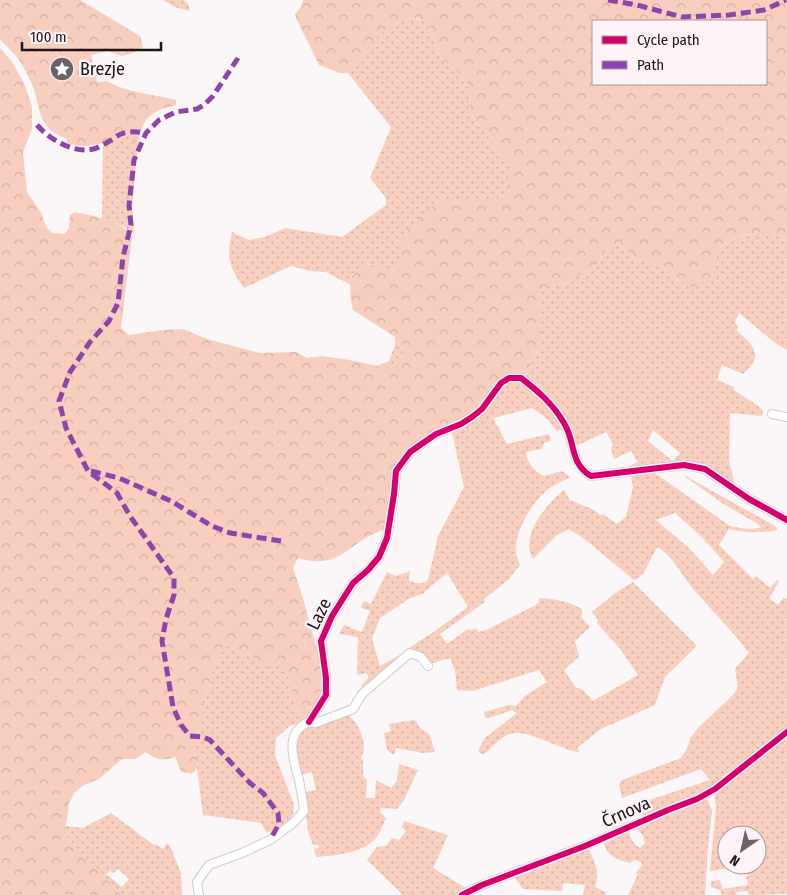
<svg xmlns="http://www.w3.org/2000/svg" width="787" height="895" viewBox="0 0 787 895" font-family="'Fira Sans Condensed',sans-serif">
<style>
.grass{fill:url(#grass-dots);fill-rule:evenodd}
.forest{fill:url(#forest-crowns);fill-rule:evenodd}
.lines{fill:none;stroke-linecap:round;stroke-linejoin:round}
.street-casing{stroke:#d1cccd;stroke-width:10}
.street{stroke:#fefefe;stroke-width:8}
.quiet{stroke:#8e44ad;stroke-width:5;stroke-dasharray:10 5;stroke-linecap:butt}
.cycleway-casing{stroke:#fef3f6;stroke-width:9}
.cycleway{stroke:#d6006c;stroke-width:6}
.labels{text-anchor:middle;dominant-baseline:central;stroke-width:5;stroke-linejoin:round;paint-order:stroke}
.poi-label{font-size:18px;fill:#1d1618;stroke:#fef3f6;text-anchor:start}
.street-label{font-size:18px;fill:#1d1618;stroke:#fef3f6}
</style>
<defs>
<pattern id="grass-dots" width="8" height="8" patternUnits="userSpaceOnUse" patternTransform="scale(1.25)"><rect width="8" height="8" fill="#f9cfbf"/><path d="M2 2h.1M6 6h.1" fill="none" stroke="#d5b1a3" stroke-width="1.8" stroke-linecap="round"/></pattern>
<pattern id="forest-crowns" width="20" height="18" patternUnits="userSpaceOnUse" patternTransform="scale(1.25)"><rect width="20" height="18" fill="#f8cebf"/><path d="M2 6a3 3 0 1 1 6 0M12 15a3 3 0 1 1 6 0" fill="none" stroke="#d4b0a3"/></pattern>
</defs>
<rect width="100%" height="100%" fill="#fbf6f7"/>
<g class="grass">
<polygon points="163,0 184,0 188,4 190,11 175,7"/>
<path d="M412,18L428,22L435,43L441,57L461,75L468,84L471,95L469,108L475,121L489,135L495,149L510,159L512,173L508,179L510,194L493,200L474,201L399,245V265L392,271L370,264L352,274L351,285L326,272L310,271L291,266L244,288C229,267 226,257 232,232L249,240L265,237L285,228L342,237L386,205V198L370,178L391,127L348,73C360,56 378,32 397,22C401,19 407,19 412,18Z"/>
<polygon points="129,134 133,135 133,155 137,155 132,207 134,232 130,233 125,227 102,218 103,143 110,142"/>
<path d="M768,232L787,238V350L774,342L739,313L735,322L738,328L736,330C753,345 765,355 743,374L722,365L717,380L734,387V390C744,398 756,402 763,411L762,416L730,413L729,461L735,486L706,468L621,470L638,462L631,451L614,459L611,450L613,444L606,432L576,446L541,391L524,375C543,348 544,328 538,295L544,286H559L596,266L607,249L616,244L623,246L634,258L663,267L681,282L712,276L717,249C734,237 747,233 768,232ZM653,430L680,453L673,461L648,441Z"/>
<polygon points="395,337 404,351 399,362 388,368 377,366 389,361 395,345"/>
<path d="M510,381L526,383L542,398L564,429L557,431L545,417L532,408L493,418L507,444L549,434L551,441L544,443L542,449L526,452C527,463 534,471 544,476L562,471L570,477C565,481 558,482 553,486C535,496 513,533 516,553C516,557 519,561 520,565L508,580L484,599L485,602L440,634L447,644L468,629L470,630L476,628L478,632L486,630L536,605L539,602V598C556,599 567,601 582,609V615L581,617L590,627L575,641L579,657L564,670L576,688L582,689L593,701L638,675L621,650L597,623L598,620L592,612L615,593L633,582L697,646L665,677L655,705L601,729L577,748L579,751L578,752C557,749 525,726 507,735C499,739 492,747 486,753L482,754L478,751L485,738L517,713L512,710L489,718L485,717L484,712L509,705L516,706L525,696L547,682L539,670L473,691L457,690L455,670L450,658L430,664L406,653L404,651L432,633L468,607L447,573L422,594L410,598L380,618L372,639L380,666L400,655L401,656L362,691L361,686L369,677L366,673L357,675L358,637L339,634L344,625L362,632L370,611L361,608L364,601L371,604L387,572L396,576L410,571L409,581C416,583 422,585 428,580L438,536L464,487L452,433L472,422Z"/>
<path d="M653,473L659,476L730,526C741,528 751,531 761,527L758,524L722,503L680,473L775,526L778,530C761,533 746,533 729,529L719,545L753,579L756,576L770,588L777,580L779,582L769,598L778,605L784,597L787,599V728L750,759L721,781L700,794L644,816L639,814L631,806L710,780L701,769L622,798L619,785L622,780L681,758L688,747L690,738L699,727L734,694L738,687L735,669L749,653C733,631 713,612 695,591C683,577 674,558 658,547C650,556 647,576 634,580L587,541L569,529L557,535L533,559C519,535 547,504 564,490L570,500L594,510L600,515L603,514L617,524L626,517L633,487L631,476ZM675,513L703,538L724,562L713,575L689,548L656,520Z"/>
<path d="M229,638L242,654L279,657C288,671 290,683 294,699C295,707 300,715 304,722L290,726L276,738L275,755L294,805C294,821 286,826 274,834L270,831L267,833L261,823L203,815L197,768L198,759L193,750V745L198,737L201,727V717L211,678L212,669Z"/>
<path d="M346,715C356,718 364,736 364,747C364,751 362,755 361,759L363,760V776L367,780L366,798H375L376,780L391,788L397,781L399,764L418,770L404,800L397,809L381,808L380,812L386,818C383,824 380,834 375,839C360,854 336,855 316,857L314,849L319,848V845H313L308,832L304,792L316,790L312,772L300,775C295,752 289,747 305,728L316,726Z"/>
<polygon points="415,720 420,728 429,734 435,752 423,753 396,748 394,755 387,750 384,733 391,731 389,724"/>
<path d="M787,737V894L749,895L747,891L737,892L736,895H722L720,890L711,887V881L720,880L723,889L748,885L746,877L748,876L742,866L710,871L716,807L714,795ZM727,835H757V865H727Z"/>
<path d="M707,798L712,811L708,847L705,895H628L638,874L636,873L642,865L641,862L634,860L630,863C619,860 607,857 604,844L629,831C629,838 634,844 640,848L645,843L643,835L636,828Z"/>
<path d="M111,813L154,845L155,844L163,849L167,843L170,846L181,873L182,895H122L68,839L65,831L66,826L83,828ZM118,869L129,879L122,887L106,874L110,871L114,873Z"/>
<polygon points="404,821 448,835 433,868 466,888 464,892 457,895 403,895 367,860 377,847 386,846 392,838 399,840 406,831 402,827"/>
<path d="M589,848C594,863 601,871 595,887L607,893L606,895H583L585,885L563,883L562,891L523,889L515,878L516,875Z"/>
</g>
<g class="forest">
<path d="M0,0H80L140,36L143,47L133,53L122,56L108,51L91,55L97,82L107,81C127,93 153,94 176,100V105C143,112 140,125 137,155H133V135L128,134L110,142L87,146H78L67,143V139C33,126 43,106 30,80C26,72 22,63 16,56C11,50 5,45 0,39Z"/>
<path d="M303,0H787V238C760,228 740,233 717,249L712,276L703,283L692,287L681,282L663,267L634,258L623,246L616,244L607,249L596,266L559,286H544L538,295C544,328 543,348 524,375H505L491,389L475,411L455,423L432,431L420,439L401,457L392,472L391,500L384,530C347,541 343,571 298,558L293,568L303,598L319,658L323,695L316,707L304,722C300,715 295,707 294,699C290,684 288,671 279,658L274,666L268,669L255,660L253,655L242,654L229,638L212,669L211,678L201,717V727L198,737L193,745V750L198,759L197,768L192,774L181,772L175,757C163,761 156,760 146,752L135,759H122L99,779L84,785L75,792L69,803L65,830L68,839L122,895H0V48L12,62L24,83L32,107V129L23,152L27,192L42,214L46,227L52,233L64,234L69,228L70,215L75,212C95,217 119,219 132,236L121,328L129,335L162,330L183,329L207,339L260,353L296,352L307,358L321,356L344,359L388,368L399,362L404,351L395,337L353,310C349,294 346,266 369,265C376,264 386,269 393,271L399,265V245L403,234L427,209L446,200H493L510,194L508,179L512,173L510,160L495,149L489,135L475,121L469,108L471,95L468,84L461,75L441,57L435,43L428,22C423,21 418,18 413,18C390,16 360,56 348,73H340L319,65L297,20L295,14L301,7ZM593,21H766V84H593Z"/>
</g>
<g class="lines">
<g class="street-casing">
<g id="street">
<polyline points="772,414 787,417"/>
<path d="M309,722L326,695V678L321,641L332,616L353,583L368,570L379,557L387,538L394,494L396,471L410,452L436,434L461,424L472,417L482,409L501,383L509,378H521C538,391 553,404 564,423C576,442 569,463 591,476L684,465L705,469L749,499L787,520"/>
<path d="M199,895L197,882L209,865L242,853L270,840L292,824L304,811C303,801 301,791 299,780C294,760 283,733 309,722L316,723L353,709L362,694L410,653L421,657L428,666"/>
<polyline points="462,895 482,885 585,846 668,810 697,799 715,789 787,732"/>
</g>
</g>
<use href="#street" class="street"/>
<g class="quiet">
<polyline points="608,0 637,5 682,17 729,15 764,10 786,0"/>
<polyline points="238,58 213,96 204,105 197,109 176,112 159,120 146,133 134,160 129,205 131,225 123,257 118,303 109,321 90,342 70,372 59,401 66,428 88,471 117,493 130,516 174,578 174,595 166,619 162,641 173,707 181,725 190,736 203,737 210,740 250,783 263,793 278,813 279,824 270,840"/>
<path d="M37,125C50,140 78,157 99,147C121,136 118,129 146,133"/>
<polyline points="91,471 119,478 171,501 212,526 230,533 281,541"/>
</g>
<g class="cycleway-casing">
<g id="cycleway">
<path d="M309,722L326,695V678L321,641L332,616L353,583L368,570L379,557L387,538L394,494L396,471L410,452L436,434L461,424L472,417L482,409L501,383L509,378H521C538,391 553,404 564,423C576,442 569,463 591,476L684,465L705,469L749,499L787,520"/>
<polyline points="462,895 482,885 585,846 668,810 697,799 715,789 787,732"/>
</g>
</g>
<use href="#cycleway" class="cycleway"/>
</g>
<defs>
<g id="sight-disc" transform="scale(1.25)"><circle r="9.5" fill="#6b6466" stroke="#fef3f6"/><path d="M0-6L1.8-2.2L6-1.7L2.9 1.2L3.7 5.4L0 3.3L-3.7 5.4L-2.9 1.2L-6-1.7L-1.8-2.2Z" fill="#fff"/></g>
</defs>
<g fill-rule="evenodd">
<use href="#sight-disc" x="62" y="69"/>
</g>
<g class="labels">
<g class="poi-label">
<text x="80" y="69">Brezje</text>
</g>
<g class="street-label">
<text transform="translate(319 614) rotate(-64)">Laze</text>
<text transform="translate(626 812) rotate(-24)">Črnova</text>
</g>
</g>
<rect x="592" y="20" width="175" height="65" fill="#fef3f6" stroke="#a49b9d"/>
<rect x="602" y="36" width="25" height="8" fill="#d6006c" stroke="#a49b9d"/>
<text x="637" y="45" font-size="15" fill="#1d1618">Cycle path</text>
<rect x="602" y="61" width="25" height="8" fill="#8e44ad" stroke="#a49b9d"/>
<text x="637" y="70" font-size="15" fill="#1d1618">Path</text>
<g transform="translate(742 850) rotate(214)"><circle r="24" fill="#fef3f6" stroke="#a49b9d"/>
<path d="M0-4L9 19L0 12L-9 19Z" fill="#6b6466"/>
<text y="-8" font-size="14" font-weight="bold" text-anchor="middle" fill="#1d1618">N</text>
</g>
<path d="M22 42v8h139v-8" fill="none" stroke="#1d1618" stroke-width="2.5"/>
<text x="30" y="42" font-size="15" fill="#1d1618" stroke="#fef3f6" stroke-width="4" paint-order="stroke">100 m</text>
</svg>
